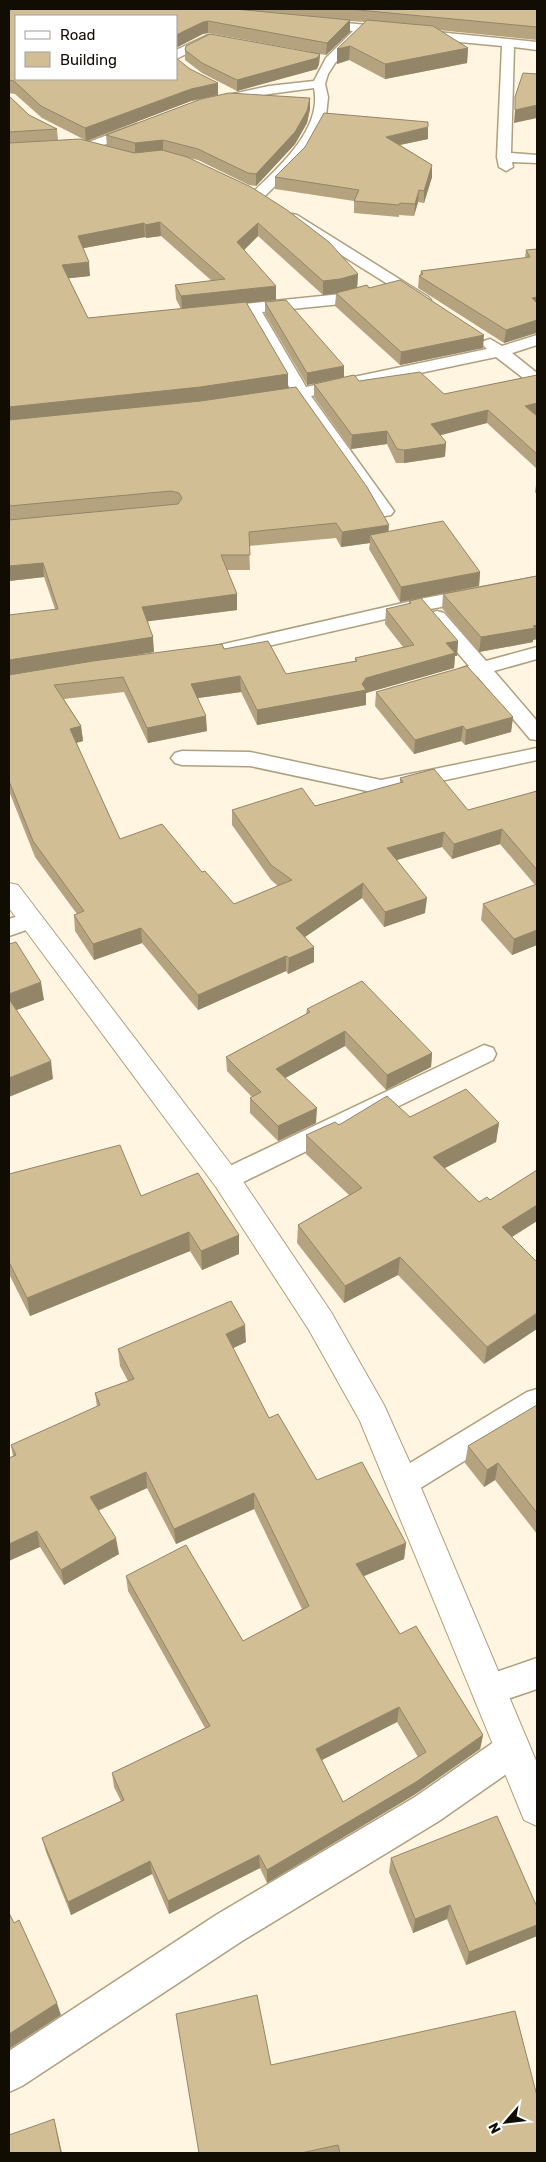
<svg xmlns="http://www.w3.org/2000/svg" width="546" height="2162" viewBox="0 0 546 2162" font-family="Rubik,sans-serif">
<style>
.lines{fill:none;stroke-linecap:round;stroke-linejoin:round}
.street-casing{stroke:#af9f7e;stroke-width:3}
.secondary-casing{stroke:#af9f7e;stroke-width:2}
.street{fill:#fff;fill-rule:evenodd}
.secondary{fill:#fff;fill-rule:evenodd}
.wall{fill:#b5a37f;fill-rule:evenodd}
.shaded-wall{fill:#938568}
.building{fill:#d2be94;stroke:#938568;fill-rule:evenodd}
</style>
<rect width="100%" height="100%" fill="#fff5e0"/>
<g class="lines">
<g class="street-casing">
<g id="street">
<path d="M316,20L537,42V50L514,47L511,153L537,155V163L512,162L513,167L506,171L499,167L497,157L502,46L365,33L335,63L328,74L325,84L328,97L326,116L303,158L262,199H252L250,196L252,193C278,168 323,129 314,88L269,94L215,106L209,102L210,99L269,86L314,81L326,58L353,31L312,27L310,24Z"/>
<polygon points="208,35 219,38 221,41 215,45 209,43 176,59 176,50"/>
<polygon points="137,124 144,128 142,131 87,151 9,155 9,147 86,143"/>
<polygon points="292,214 297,215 428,297 431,300 428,303 418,303 287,221 285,218 287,215"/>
<polygon points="367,288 372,290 375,293 372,296 341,304 262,312 306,387 487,349 482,344 484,341 490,339 502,346 537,335 537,345 512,353 537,373 537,386 531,384 496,357 311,396 394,511 391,515 385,516 379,515 297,399 269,403 263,402 261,398 263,394 291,390 247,313 216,317 211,315 208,312 211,309 216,307 341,294"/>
<polygon points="537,577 537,589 425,610 224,656 217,654 214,650 217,646 224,644 425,598"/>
<polygon points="437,611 444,613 486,661 537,647 537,659 494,671 537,721 537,740 530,739 477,676 467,679 460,677 457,673 460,669 469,666 427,617 430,613"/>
<polygon points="537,748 537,760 381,794 250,766 182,765 175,763 171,758 175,753 182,751 250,752 381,780"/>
<polygon points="30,912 38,914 42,920 38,926 9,936 9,919"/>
<polygon points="484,1045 493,1048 496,1054 493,1060 235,1186 226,1189 217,1186 213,1179 217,1172"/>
<polygon points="537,1389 537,1416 414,1492 403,1496 392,1492 388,1483 392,1474 527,1392"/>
<polygon points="537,1658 537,1689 490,1705 479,1700 474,1689 479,1678"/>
<polygon points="513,1733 525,1737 530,1749 525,1761 439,1821 242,1941 22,2086 9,2092 9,2051 216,1915 415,1797 501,1737"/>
</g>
</g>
<g class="secondary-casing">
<polygon id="secondary" points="9,883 18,885 236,1171 331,1312 384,1405 419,1483 537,1763 537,1826 524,1820 360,1421 309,1330 216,1187 9,908"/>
</g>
<use href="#street" class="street"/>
<use href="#secondary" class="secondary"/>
</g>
<g class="wall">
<path d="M9,9H537V40L438,30L468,48L467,63L385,79L349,60L337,64V49L365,22L350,21V32L326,55L320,54L319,64L317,69L237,91L202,73L185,60V50L311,52L208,33L203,34L16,16L218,95L191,101L87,141L107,146L106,135L310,98V109L307,123L295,144L256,186L249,185L198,160L189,158L358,274L357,288H369L483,348L400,365L335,306L336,294L323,295L258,236L244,250L276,300L246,303L288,388L388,531L480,572L479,586L400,602L369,549L370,543L341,547L336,538L249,546L250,570H227L237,610L148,621L154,652L134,655L224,649L286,674L355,661V658L403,647L385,624L386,609L409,604V601L458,641L457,656H455L454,668L366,693V705L257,725L241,692L198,698L207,731L148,743L124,692L64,699L81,726L83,741L76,743L120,839L202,872L234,904L278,886L271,880L232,825V810L315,806L400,783V778L468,810L537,791V945L512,955L481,920L483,904L535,885L500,844L452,859L442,847L397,860L425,913L384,927L362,898L305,937L314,947V962L288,974L286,971L198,1010L142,943L94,960L75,931L74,915L77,914L35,857L9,791V675L55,609L44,577L9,581V96L29,115L57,129L58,140H85L42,118L15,94L9,93ZM161,236L212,281L175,285L176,299L181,309L88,318L68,278L90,276L83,248L145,237L146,238Z"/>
<polygon points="428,127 428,139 400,145 432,165 432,177 424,203 418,202 414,216 399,215 399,217 354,213 354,201 275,189 275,177"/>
<polygon points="537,249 537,334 536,333 504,343 418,288 419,276 420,275 421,271 525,258 526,250"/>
<polygon points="265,302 344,366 344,377 307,385 265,314"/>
<polygon points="537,375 537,469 487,423 440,435 446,442 445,456 444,457 404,463 396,463 387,444 351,449 314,397 314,384 359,381 444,394"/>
<polygon points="537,478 537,495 535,492"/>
<polygon points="537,576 537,639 533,640 533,642 479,652 442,608 443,594"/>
<polygon points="376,692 513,717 511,732 465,745 461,741 414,754 375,706"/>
<polygon points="307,1009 432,1053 431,1067 386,1090 345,1046 285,1078 316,1123 278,1141 250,1113 250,1098 252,1097 227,1071 226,1057 306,1014"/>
<polygon points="410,1117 499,1123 496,1142 445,1168 479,1202 490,1200 537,1170 537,1221 512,1237 484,1364 398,1275 344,1303 297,1243 298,1225 349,1195 306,1154 306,1135 339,1125"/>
<polygon points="9,1174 141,1196 239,1235 239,1254 202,1270 190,1251 30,1316 9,1274"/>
<path d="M246,1342L233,1348L269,1418L317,1480L406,1543L404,1559L363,1576L400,1634L483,1735L480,1749L414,1795L267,1883L260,1868L169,1914L152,1874L71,1915L46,1852L42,1838L121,1801L114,1787L112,1773L205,1728L128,1591L126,1576L243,1641L302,1609L254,1509L176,1544L147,1488L98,1511L119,1554L64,1585L40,1547L13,1457L11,1445L97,1407L95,1393L128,1381L120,1366L118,1349ZM397,1722L418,1757L343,1802L322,1760Z"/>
<polygon points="537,1405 537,1534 495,1480 484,1487 465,1463 468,1446"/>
<polygon points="391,1858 537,1907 537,1936 466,1965 447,1919 413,1933 389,1872"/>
<polygon points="271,2065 537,2153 198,2153"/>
</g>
<g class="shaded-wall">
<polygon points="350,20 350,32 326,55 327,43"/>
<polygon points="208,21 208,33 203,34 176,48 176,35 203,22"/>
<polygon points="350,46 349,60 337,64 337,49"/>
<polygon points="468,48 467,63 385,79 385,64"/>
<polygon points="320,54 319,64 317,69 237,91 237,80"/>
<polygon points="218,83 218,95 191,101 86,141 85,128 191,89"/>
<polygon points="310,98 310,109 307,123 295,144 256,186 256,174"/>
<polygon points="537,105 537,118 514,123 515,110"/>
<polygon points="428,127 428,139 385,148 386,137"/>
<polygon points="163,140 163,151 135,154 135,143"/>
<polygon points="432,165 432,177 424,203 424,191"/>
<polygon points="419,190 418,202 414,216 415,204"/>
<polygon points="160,222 161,236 146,238 145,225"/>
<polygon points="144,223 145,237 79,249 78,236"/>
<polygon points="258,223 258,236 238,256 237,242"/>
<polygon points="89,262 90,276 63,279 62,265"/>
<polygon points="358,274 357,288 340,293 323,295 323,281"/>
<polygon points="276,286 276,300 182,310 181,296"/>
<polygon points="537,297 537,310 532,298"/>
<polygon points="537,320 536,333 504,343 506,330"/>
<polygon points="484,335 483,348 400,365 401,352"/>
<polygon points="344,366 344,377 307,385 307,373"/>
<polygon points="288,374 288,389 201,401 9,421 9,407"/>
<polygon points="537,403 537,416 525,406"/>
<polygon points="488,410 487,423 430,438 431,424"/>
<polygon points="387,431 387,444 351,449 352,435"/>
<polygon points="446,442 445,456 444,457 404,463 404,450"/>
<polygon points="389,525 388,540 370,535 370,543 341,547 342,532"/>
<polygon points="43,563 44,577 9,581 9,566"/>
<polygon points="480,572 479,586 400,602 401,587"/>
<polygon points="237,594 237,610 143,622 142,607"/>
<polygon points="537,625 537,639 533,640 533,642 479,652 481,637"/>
<polygon points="153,637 154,652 9,675 9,660"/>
<polygon points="458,641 457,656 455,656 454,668 366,693 366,705 257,725 257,710 362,684 366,678 446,643"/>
<polygon points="240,676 241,692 191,699 191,684"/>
<polygon points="206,716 207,731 148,743 147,728"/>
<polygon points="513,717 511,732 465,745 466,730"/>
<polygon points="81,726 83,741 72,744 70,729"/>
<polygon points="463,726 461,741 414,754 415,740"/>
<polygon points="502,829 500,844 452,859 454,844"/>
<polygon points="444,832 442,847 386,863 387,848"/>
<polygon points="363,883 362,898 296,943 296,928"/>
<polygon points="427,898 425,913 384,927 385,912"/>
<polygon points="141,928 142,943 94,960 93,944"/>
<polygon points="537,930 537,945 512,955 514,939"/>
<polygon points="314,947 314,962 288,974 289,958"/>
<polygon points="286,956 286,971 198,1010 198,995"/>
<polygon points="41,982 44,1000 9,1013 9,994"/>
<polygon points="345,1031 345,1046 276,1083 276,1069"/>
<polygon points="432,1053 431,1067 386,1090 387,1075"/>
<polygon points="51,1061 53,1079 9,1097 9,1078"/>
<polygon points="317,1108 316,1123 278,1141 278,1126"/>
<polygon points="499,1123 496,1142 431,1175 433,1157"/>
<polygon points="537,1205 537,1221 499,1245 502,1227"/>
<polygon points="189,1232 190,1251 30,1316 27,1298"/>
<polygon points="239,1235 239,1254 202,1270 201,1251"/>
<polygon points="400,1257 398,1275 344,1303 345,1286"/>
<polygon points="537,1313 537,1329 484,1364 487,1347"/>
<polygon points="245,1325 246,1342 227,1351 226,1334"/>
<polygon points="498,1463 495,1480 484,1487 487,1470"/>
<polygon points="146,1472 147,1488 92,1513 90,1497"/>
<polygon points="254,1493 254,1509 176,1544 174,1529"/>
<polygon points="37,1531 40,1547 9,1561 9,1544"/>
<polygon points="116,1538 119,1554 64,1585 61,1570"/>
<polygon points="406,1543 404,1559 355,1580 356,1564"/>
<polygon points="399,1707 397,1722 316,1763 316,1749"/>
<polygon points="483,1735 480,1749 414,1795 267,1883 267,1870"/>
<polygon points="259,1855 260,1868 169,1914 168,1901"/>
<polygon points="150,1861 152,1874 71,1915 68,1902"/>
<polygon points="450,1905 447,1919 413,1933 415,1919"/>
<polygon points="537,1925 537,1936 466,1965 469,1952"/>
<polygon points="57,2003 61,2015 9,2049 9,2034"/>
<polygon points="54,2119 56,2127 62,2153 61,2153"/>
</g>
<g class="building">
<polygon points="9,9 235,9 350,20 327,43 208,21 203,22 176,35 176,16 16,16 16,79 176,79 176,58 190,69 218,83 191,89 85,128 41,106 14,81 9,80"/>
<polygon points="348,9 537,9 537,27"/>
<polygon points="367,20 433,26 468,48 385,64 350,46 337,49"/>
<polygon points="210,34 320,54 317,58 237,80 202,63 185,50 186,46"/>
<polygon points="523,73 537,74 537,105 515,110 515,97"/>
<polygon points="229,93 310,98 307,111 295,132 256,174 248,173 198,149 163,140 135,143 106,135 201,99"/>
<polygon points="9,96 29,115 57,129 9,132"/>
<polygon points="324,113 428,122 428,127 386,137 432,165 424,191 419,190 415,204 400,203 399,205 354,201 359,190 275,177 305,147"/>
<polygon points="80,139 134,153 162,150 187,157 251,187 287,210 329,242 358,274 340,279 323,281 258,223 237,242 276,286 181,296 175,285 225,279 160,222 145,225 144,223 78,236 89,262 62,265 88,318 246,302 288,374 200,387 9,407 9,143"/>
<polygon points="537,249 537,297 532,298 537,303 537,320 506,330 419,276 423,274 421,271 530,257 526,250"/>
<polygon points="400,280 484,335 401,352 336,293 367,285 369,288"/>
<polygon points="286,300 344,366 307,373 265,302"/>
<polygon points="420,372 444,394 537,375 537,403 525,406 537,416 537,454 488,410 431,424 446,442 445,444 404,450 397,449 387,431 352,435 314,384 354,375 359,381"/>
<polygon points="296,387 367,487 389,525 342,532 336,523 249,532 250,555 221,555 237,594 142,607 153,637 9,660 9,615 58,609 43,563 9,566 9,520 178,504 182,498 179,493 171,491 9,506 9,420 201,401"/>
<polygon points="443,521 480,572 401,587 370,535"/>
<polygon points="537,576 537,625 533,626 535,628 481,637 443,594"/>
<polygon points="421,598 458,641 446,643 455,653 366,678 362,684 366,690 257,710 240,676 191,684 206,716 147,728 123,677 54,685 81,726 70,729 120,839 162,824 202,872 205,871 234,904 292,880 271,865 232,810 302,788 315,806 403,782 400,778 434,769 468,810 537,791 537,870 502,829 454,844 444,832 387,848 427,898 385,912 363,883 296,928 314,947 289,958 286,956 198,995 141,928 93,944 74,915 84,911 33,841 9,781 9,675 93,661 222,644 224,649 268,641 286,674 357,661 355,658 414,645 386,609 411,603 409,601"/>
<polygon points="467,666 513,717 466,730 463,726 415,740 376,692"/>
<polygon points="537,884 537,930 514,939 483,904"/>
<polygon points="16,942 41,982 9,994 9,944"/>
<polygon points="362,981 432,1053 387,1075 345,1031 276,1069 317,1108 278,1126 250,1098 261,1092 226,1057 310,1012 307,1009"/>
<polygon points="9,999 51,1061 9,1078"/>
<polygon points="466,1089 499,1123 433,1157 479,1202 487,1197 490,1200 537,1170 537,1205 502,1227 537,1262 537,1313 487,1347 400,1257 345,1286 298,1225 362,1188 306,1135 335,1122 339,1125 387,1096 410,1117"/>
<polygon points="120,1145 141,1196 198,1173 239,1235 201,1251 189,1232 27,1298 9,1262 9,1174"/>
<path d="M231,1301L245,1325L226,1334L269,1418L278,1414L317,1480L362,1462L406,1543L356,1564L400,1634L416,1626L483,1735L416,1782L267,1870L259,1855L168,1901L150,1861L68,1902L42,1838L124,1800L112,1773L210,1726L126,1576L186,1545L243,1641L309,1606L254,1493L174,1529L146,1472L90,1497L116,1538L61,1570L37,1531L9,1544V1458L16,1455L11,1445L100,1405L95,1393L134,1379L118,1349ZM399,1707L426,1752L343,1802L316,1749Z"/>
<polygon points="537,1405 537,1513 498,1463 487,1470 468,1446"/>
<polygon points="497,1816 537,1907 537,1925 469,1952 450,1905 415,1919 391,1858"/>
<polygon points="9,1913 14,1923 19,1920 57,2003 9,2034"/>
<polygon points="257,1995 271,2065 515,2011 537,2096 537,2153 340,2153 338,2145 301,2153 199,2153 176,2014"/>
<polygon points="54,2119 61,2153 9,2153 9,2135"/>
</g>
<rect width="546" height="2162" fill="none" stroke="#120d03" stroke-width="20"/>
<rect x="15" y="15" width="162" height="65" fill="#ffffff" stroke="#a09e9a"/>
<rect x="25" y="31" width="25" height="8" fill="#ffffff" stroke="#a09e9a"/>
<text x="60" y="40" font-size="15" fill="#120d03">Road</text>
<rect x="25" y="52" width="25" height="15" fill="#d2be94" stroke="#a09e9a"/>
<text x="60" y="65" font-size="15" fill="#120d03">Building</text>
<g transform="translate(506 2122) rotate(242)" stroke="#ffffff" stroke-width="4" paint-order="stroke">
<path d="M0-4L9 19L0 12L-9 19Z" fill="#120d03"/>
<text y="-8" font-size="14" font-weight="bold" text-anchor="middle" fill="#120d03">N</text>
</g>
</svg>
